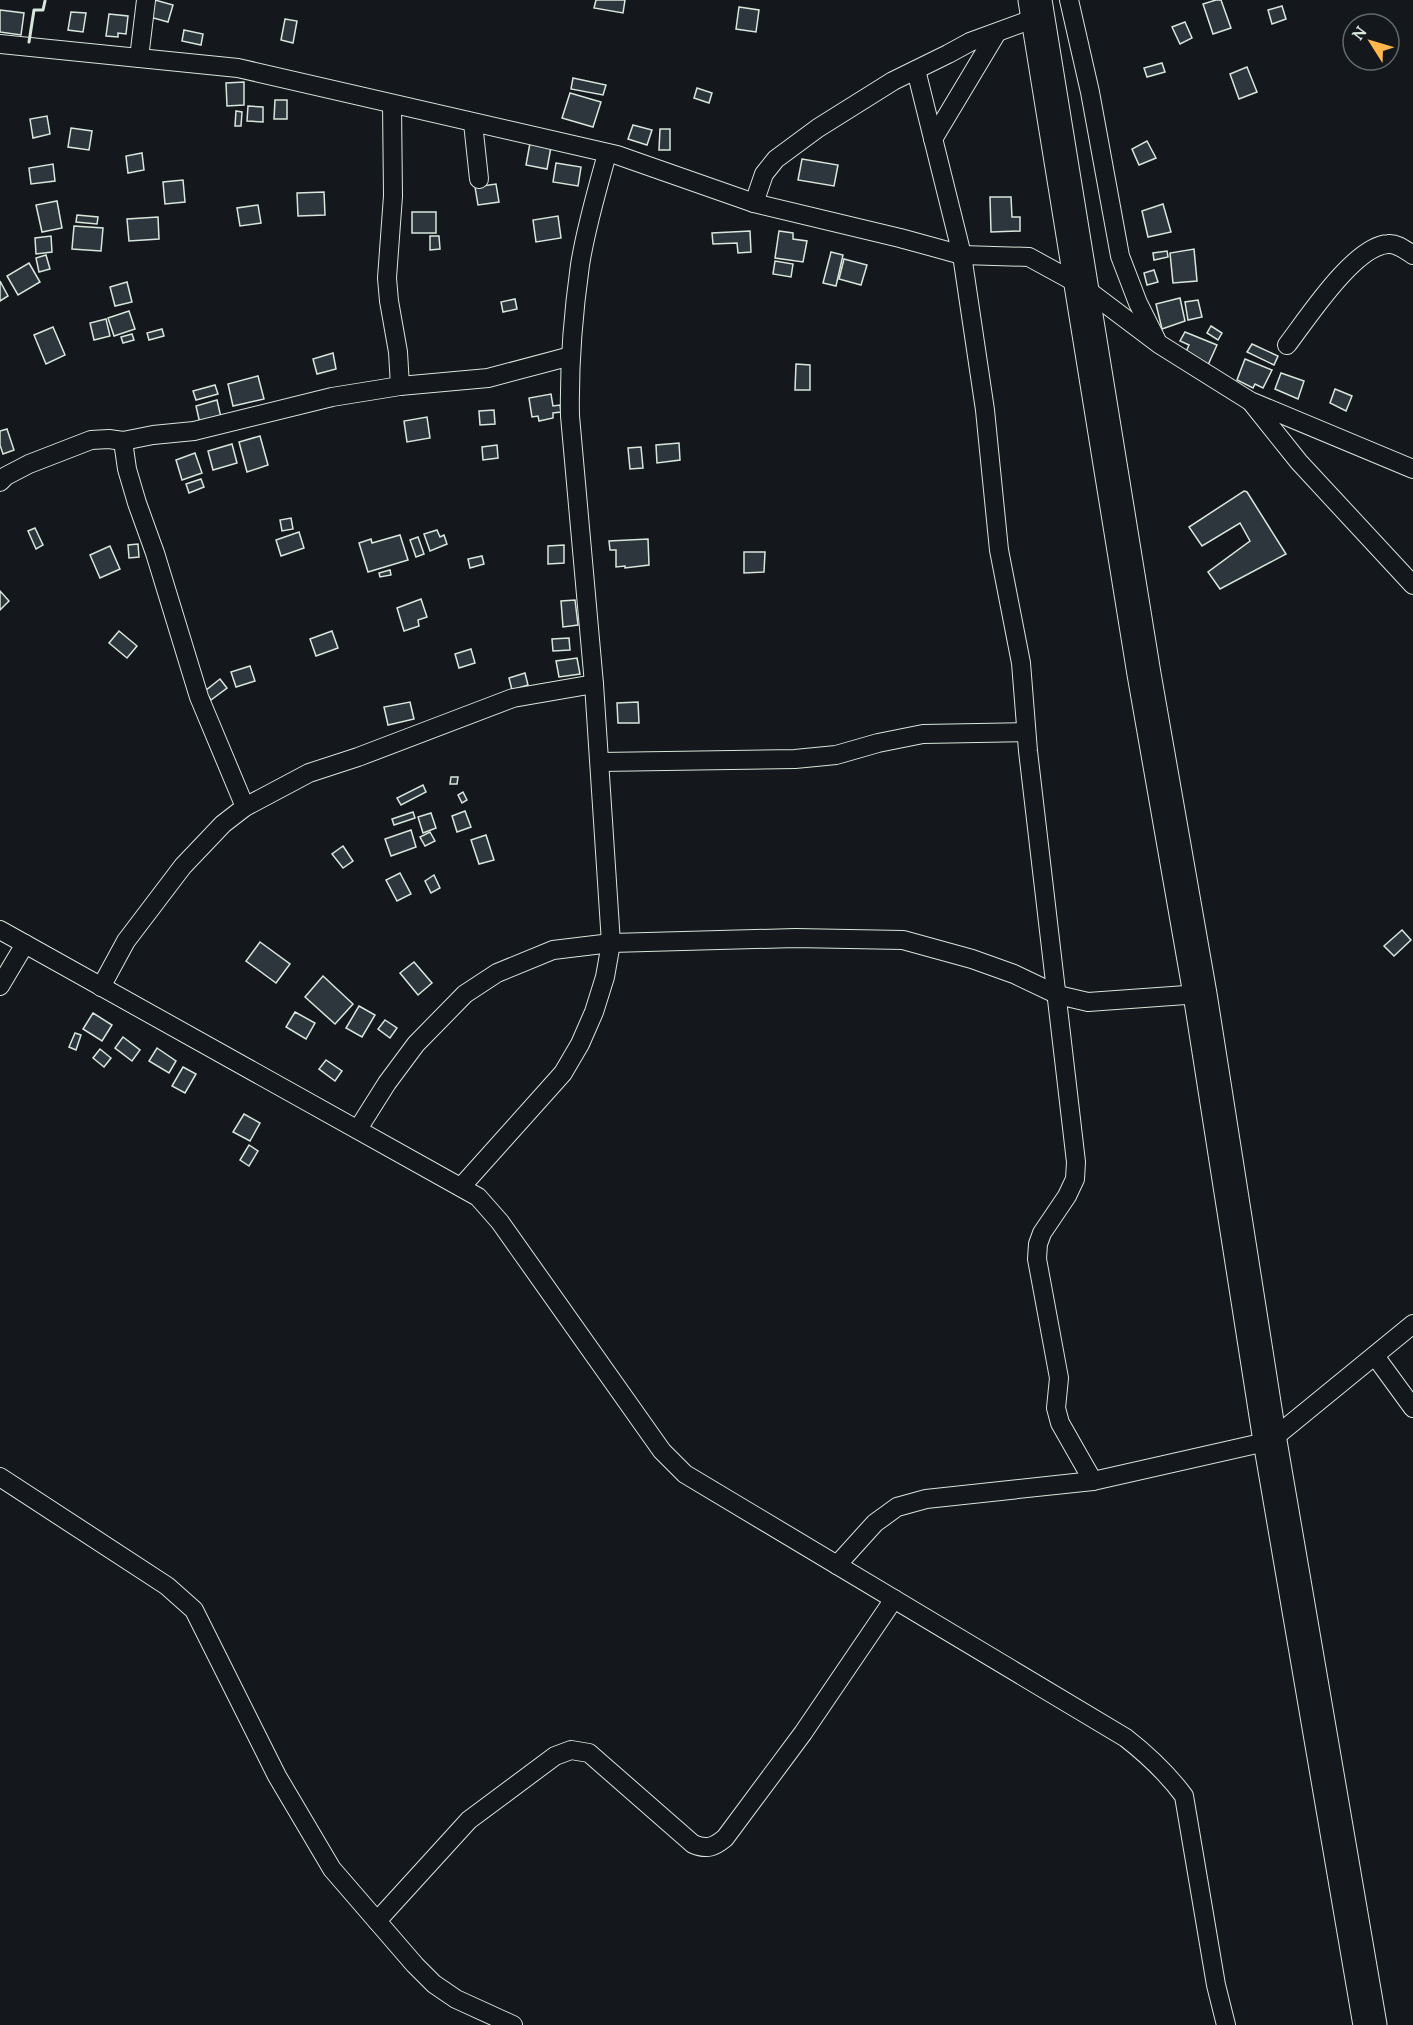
<svg xmlns="http://www.w3.org/2000/svg" width="1413" height="2025" viewBox="0 0 1413 2025" font-family="Lora,serif">
<style>
.building{fill:#2c363c;stroke:#d8e6dc;stroke-width:1.5}
.lines{fill:none;stroke-linecap:round;stroke-linejoin:round}
.street-casing{stroke:#d8e6dc;stroke-width:20}
.highway-casing{stroke:#d8e6dc;stroke-width:35}
.street{stroke:#14181c;stroke-width:18}
.highway{stroke:#14181c;stroke-width:33}
.wall{stroke:#d8e6dc;stroke-width:3}
</style>
<rect width="100%" height="100%" fill="#14181c"/>
<g class="building">
<polygon points="155,0 173,5 168,22 150,17"/>
<polygon points="596,0 625,0 623,13 594,8"/>
<polygon points="1216,0 1221,0 1231,28 1213,34 1203,4"/>
<polygon points="1282,6 1286,19 1272,24 1268,10"/>
<polygon points="739,7 759,10 756,32 736,29"/>
<polygon points="0,10 24,13 21,35 0,32"/>
<polygon points="71,12 86,13 83,32 68,30"/>
<polygon points="109,14 128,16 126,34 118,33 118,37 106,36"/>
<polygon points="285,19 297,21 293,43 281,40"/>
<polygon points="1185,22 1192,38 1180,44 1172,27"/>
<polygon points="184,30 203,34 201,45 182,41"/>
<polygon points="1162,63 1165,72 1147,77 1144,68"/>
<polygon points="1247,67 1257,92 1239,99 1230,74"/>
<polygon points="573,78 606,85 603,95 571,89"/>
<polygon points="244,82 244,105 227,106 226,83"/>
<polygon points="697,88 712,93 709,103 694,98"/>
<polygon points="570,93 601,102 593,127 562,118"/>
<polygon points="275,100 287,100 287,119 274,119"/>
<polygon points="248,106 263,107 263,122 247,121"/>
<polygon points="236,111 242,112 241,126 235,126"/>
<polygon points="47,116 50,134 33,138 30,119"/>
<polygon points="633,125 652,130 647,145 628,139"/>
<polygon points="71,128 92,131 89,150 68,147"/>
<polygon points="660,129 670,129 670,150 659,150"/>
<polygon points="1147,141 1156,158 1139,165 1132,149"/>
<polygon points="530,143 551,147 547,169 526,165"/>
<polygon points="142,153 144,170 128,173 126,156"/>
<polygon points="802,159 838,165 834,186 798,180"/>
<polygon points="556,163 581,167 578,186 553,182"/>
<polygon points="53,164 55,181 31,184 29,168"/>
<polygon points="183,180 185,202 165,204 163,182"/>
<polygon points="496,184 499,202 478,205 475,187"/>
<polygon points="324,192 325,215 298,216 297,193"/>
<polygon points="990,197 1011,197 1012,217 1020,217 1020,231 991,232"/>
<polygon points="57,201 62,228 42,232 36,205"/>
<polygon points="1163,204 1171,232 1148,237 1142,211"/>
<polygon points="258,205 261,223 240,226 237,208"/>
<rect x="412" y="212" width="24" height="21"/>
<polygon points="77,215 98,217 97,224 76,222"/>
<polygon points="558,216 561,238 536,242 533,220"/>
<polygon points="158,217 159,239 129,241 127,219"/>
<polygon points="74,226 103,228 101,251 72,249"/>
<polygon points="750,231 751,252 738,253 737,243 713,244 712,233"/>
<polygon points="779,231 793,233 793,239 807,241 803,262 775,258"/>
<polygon points="51,236 52,252 36,254 35,238"/>
<polygon points="430,236 439,236 440,249 430,250"/>
<polygon points="1194,249 1197,281 1173,283 1170,253"/>
<polygon points="1167,251 1168,257 1154,260 1153,253"/>
<polygon points="831,252 843,255 836,286 823,283"/>
<polygon points="46,255 50,269 39,272 36,258"/>
<polygon points="844,259 867,265 861,285 839,279"/>
<polygon points="775,261 793,264 791,277 773,274"/>
<polygon points="29,263 40,282 18,295 7,276"/>
<polygon points="1154,270 1158,282 1147,285 1144,273"/>
<polygon points="0,281 8,296 0,301"/>
<polygon points="127,282 132,302 115,306 110,287"/>
<polygon points="1180,298 1185,321 1162,329 1156,304"/>
<polygon points="515,299 517,309 503,312 501,302"/>
<polygon points="1198,300 1202,317 1188,320 1185,302"/>
<polygon points="129,311 135,329 114,336 108,318"/>
<polygon points="106,319 110,336 94,340 90,323"/>
<polygon points="1211,326 1222,333 1218,340 1207,333"/>
<polygon points="53,327 65,355 46,364 34,335"/>
<polygon points="162,329 164,336 149,340 147,333"/>
<polygon points="1185,332 1217,345 1208,365 1185,354 1189,345 1180,341"/>
<polygon points="132,334 134,340 123,343 121,337"/>
<polygon points="1252,344 1278,356 1274,365 1247,352"/>
<polygon points="333,353 336,369 317,374 313,359"/>
<polygon points="1245,359 1272,370 1263,388 1255,384 1253,388 1237,380"/>
<polygon points="796,364 810,365 810,390 795,390"/>
<polygon points="1281,373 1304,381 1298,399 1275,389"/>
<polygon points="258,376 264,399 233,406 228,384"/>
<polygon points="215,385 218,394 196,400 193,391"/>
<polygon points="1335,389 1352,396 1346,411 1330,403"/>
<polygon points="551,394 553,406 560,405 561,412 553,413 553,418 539,421 538,416 532,417 529,398"/>
<polygon points="217,400 222,422 201,428 196,406"/>
<polygon points="494,410 495,424 480,425 479,411"/>
<polygon points="427,417 430,438 407,442 404,421"/>
<polygon points="7,429 14,450 3,454 0,445 0,431"/>
<polygon points="260,436 268,465 247,472 239,442"/>
<polygon points="679,443 680,460 657,463 656,445"/>
<polygon points="232,444 237,463 213,470 208,451"/>
<polygon points="497,445 498,458 483,460 482,447"/>
<polygon points="641,447 643,468 630,469 628,448"/>
<polygon points="195,453 202,473 182,480 176,460"/>
<polygon points="201,479 204,487 189,493 186,484"/>
<polygon points="1244,491 1247,492 1286,554 1220,589 1208,572 1250,541 1240,523 1202,546 1189,527"/>
<polygon points="291,518 293,529 282,531 280,520"/>
<polygon points="35,528 43,545 36,549 28,531"/>
<polygon points="437,530 440,537 444,535 447,544 430,551 424,534"/>
<polygon points="299,532 304,548 281,556 276,540"/>
<polygon points="400,535 408,560 368,572 359,543 371,539 372,543"/>
<polygon points="418,537 424,554 416,557 410,540"/>
<polygon points="648,539 649,565 625,568 625,566 616,567 616,550 610,550 609,541"/>
<polygon points="138,544 139,557 129,558 128,545"/>
<polygon points="564,545 564,563 548,564 548,546"/>
<polygon points="110,546 120,569 100,578 90,555"/>
<polygon points="744,552 765,552 764,572 744,573"/>
<polygon points="482,556 484,564 470,568 468,559"/>
<polygon points="390,570 391,575 380,577 379,573"/>
<polygon points="0,591 9,601 0,610"/>
<polygon points="421,599 427,617 418,620 419,626 404,631 397,608"/>
<polygon points="575,600 578,625 563,627 561,601"/>
<polygon points="119,631 137,646 127,658 109,643"/>
<polygon points="332,631 338,648 316,656 310,639"/>
<polygon points="569,638 570,650 553,651 552,639"/>
<polygon points="471,649 475,663 459,668 455,654"/>
<polygon points="577,658 580,674 559,677 556,661"/>
<polygon points="250,666 255,681 236,687 231,672"/>
<polygon points="525,673 528,685 512,690 509,678"/>
<polygon points="220,679 227,688 211,700 205,691"/>
<polygon points="410,702 414,719 388,725 384,707"/>
<polygon points="638,702 639,723 618,723 617,703"/>
<polygon points="451,777 458,777 457,784 450,784"/>
<polygon points="423,785 426,792 401,805 397,798"/>
<polygon points="463,792 467,800 462,803 458,795"/>
<polygon points="465,811 471,827 457,832 452,816"/>
<polygon points="413,812 415,818 394,825 392,819"/>
<polygon points="431,813 436,828 423,833 418,817"/>
<polygon points="411,830 416,847 391,856 385,839"/>
<polygon points="430,832 435,841 425,846 420,837"/>
<polygon points="486,835 494,860 479,864 471,840"/>
<polygon points="343,846 353,861 343,868 332,854"/>
<polygon points="400,873 411,894 397,901 386,880"/>
<polygon points="434,875 440,888 431,893 425,881"/>
<polygon points="1402,930 1411,940 1394,956 1384,946"/>
<polygon points="260,942 290,964 276,983 246,961"/>
<polygon points="414,962 432,983 418,995 400,973"/>
<polygon points="323,976 353,1004 335,1024 305,997"/>
<polygon points="359,1006 375,1015 362,1037 346,1028"/>
<polygon points="295,1012 315,1023 306,1039 286,1027"/>
<polygon points="93,1013 112,1025 102,1041 83,1029"/>
<polygon points="385,1020 397,1028 390,1038 378,1029"/>
<polygon points="75,1033 81,1035 76,1050 69,1047"/>
<polygon points="123,1037 140,1050 132,1061 115,1048"/>
<polygon points="157,1048 176,1061 169,1073 149,1061"/>
<polygon points="100,1049 111,1058 104,1067 93,1058"/>
<polygon points="326,1060 342,1071 335,1081 319,1069"/>
<polygon points="183,1067 196,1074 185,1093 172,1086"/>
<polygon points="244,1114 260,1123 250,1141 233,1132"/>
<polygon points="249,1145 258,1151 249,1166 240,1160"/>
</g>
<g class="lines">
<g class="street-casing">
<g id="street">
<polyline points="1069,0 1090,92 1120,256 1138,303 1156,339"/>
<polyline points="0,44 238,68 617,155 754,203 900,238 962,255 1029,257 1082,286 1159,344 1250,401 1413,469"/>
<polyline points="139,58 146,0"/>
<polyline points="916,70 962,255 985,410 999,550 1021,663 1028,751 1076,1162 1075,1179 1067,1196 1042,1233 1038,1244 1037,1259 1059,1378 1056,1408 1060,1423 1093,1481"/>
<polyline points="392,104 393,196 387,278 389,301 398,352 400,386"/>
<polyline points="473,123 479,179"/>
<polyline points="933,139 996,34"/>
<polyline points="754,203 764,174 776,159 818,128 893,81 948,54 970,42 1038,17"/>
<path d="M1287,345C1307,319 1354,246 1388,244C1397,243 1405,250 1413,255"/>
<polyline points="1251,402 1299,462 1413,585"/>
<polyline points="123,441 127,469 137,503 155,553 199,697 245,807"/>
<polyline points="0,482 6,476 29,464 91,440 109,439 123,441 153,435 194,431 332,397 400,386 488,378 571,356"/>
<polyline points="600,762 795,759 836,755 878,743 923,734 1026,732"/>
<path d="M0,930L478,1197L500,1222L662,1451L685,1474L1126,1738C1149,1756 1167,1773 1184,1796L1216,1985L1226,2025"/>
<polyline points="0,986 25,944"/>
<polyline points="101,987 126,941 183,866 223,824 245,807 309,773 358,757 513,698 594,684"/>
<polyline points="358,1129 387,1083 416,1044 465,994 497,973 553,950 611,943 795,938 903,940 972,959 1014,974 1058,995 1088,1002 1200,994"/>
<path d="M461,1187L563,1073L580,1044L594,1012L605,977L611,943L594,684L570,416C569,366 573,315 580,265C586,227 597,190 607,154"/>
<polyline points="1375,1356 1413,1408"/>
<polyline points="0,1477 167,1586 194,1610 277,1776 332,1869 415,1965 434,1984 456,1999 513,2025"/>
<polyline points="837,1565 875,1523 897,1507 926,1499 1093,1481 1270,1441 1413,1324"/>
<path d="M377,1921L469,1820L555,1756L571,1750L589,1753L693,1844C707,1850 714,1847 725,1838L803,1733L894,1599"/>
</g>
</g>
<g class="highway-casing">
<polyline id="highway" points="1035,0 1144,674 1200,994 1270,1441 1370,2025"/>
</g>
<use href="#street" class="street"/>
<use href="#highway" class="highway"/>
<polyline class="wall" points="29,42 34,10 43,10 45,1"/>
</g>
<g transform="translate(1371 42) rotate(307)"><circle r="28" fill="#14181c" stroke="#626a69" stroke-width="1.5"/>
<path d="M0-4.5L10 22L0 15L-10 22Z" fill="#ffb74d"/>
<text y="-9" font-size="16" font-weight="bold" text-anchor="middle" fill="#d8e6dc">N</text>
</g>
</svg>
